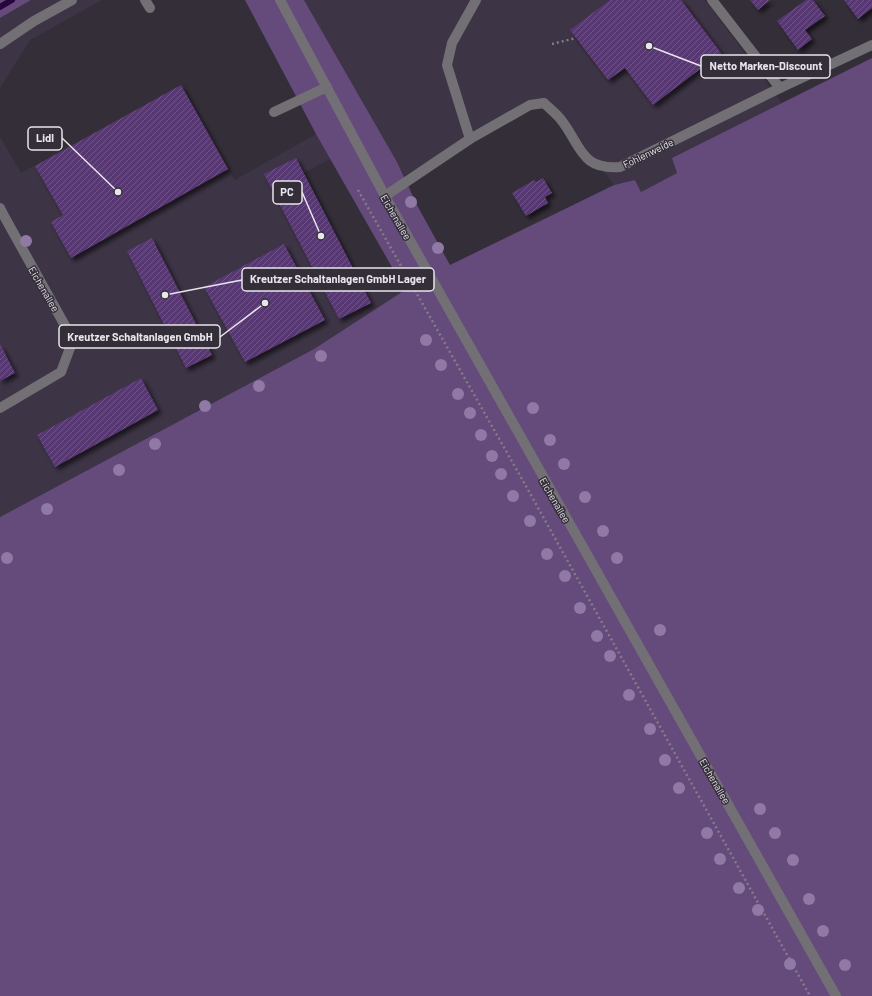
<svg xmlns="http://www.w3.org/2000/svg" width="872" height="996" viewBox="0 0 872 996" font-family="Barlow,sans-serif">
<style>
.built{fill:#3d3445}
.green{fill:#654a7c}
.lines{fill:none;stroke-linecap:round;stroke-linejoin:round}
.stream{stroke:#27043d;stroke-width:6}
.building{fill:url(#building-hatch);filter:url(#shadow)}
.path{stroke:#827d86;stroke-width:2.5;stroke-dasharray:2 3;stroke-linecap:butt}
.minor{stroke:#727075;stroke-width:10}
.tree{fill:#9079a5}
.labels{text-anchor:middle;dominant-baseline:central;stroke-width:3;stroke-linejoin:round;paint-order:stroke}
.street-label{font-size:10px;fill:#e8e5ec;stroke:#342e39}
.leader{fill:none;stroke:#e8e5ec;stroke-width:1.5}
.callout-dot{fill:#e8e5ec;stroke:#342e39;stroke-width:1.5}
.callout{fill:#342e39;stroke:#e8e5ec;stroke-width:1.5}
.callout-label{font-size:11px;text-anchor:middle;font-weight:bold;fill:#e8e5ec}
</style>
<defs>
<pattern id="building-hatch" width="6" height="6" patternUnits="userSpaceOnUse"><rect width="6" height="6" fill="#583772"/><path d="M-1 1l2-2M0 6l6-6M5 7l2-2" fill="none" stroke="#705486"/></pattern>
<filter id="shadow"><feDropShadow dx="3.5" dy="3.5" stdDeviation="2" flood-color="#0009"/></filter>
</defs>
<rect width="100%" height="100%" fill="#342e39"/>
<g class="built">
<polygon points="31,0 102,0 30,40 0,88 0,18"/>
<polygon points="304,0 705,0 782,103 672,158 677,173 641,192 635,180 614,185 555,107 520,106 404,176 397,162"/>
<polygon points="181,85 228,169 235,180 316,134 331,159 303,173 366,294 398,278 405,290 314,349 0,517 0,137 21,173"/>
</g>
<g class="green">
<polygon points="0,0 31,0 0,18"/>
<polygon points="245,0 304,0 397,162 418,207 450,265 614,185 635,180 641,192 677,173 672,158 872,58 872,996 0,996 0,517 314,349 405,290 316,134"/>
</g>
<g class="lines">
<polyline class="stream" points="0,7 12,0"/>
</g>
<g class="building">
<polygon points="610,0 681,0 721,53 653,105 625,68 608,80 570,30"/>
<polygon points="750,0 770,0 758,10"/>
<polygon points="806,0 813,0 825,16 805,30 812,39 798,50 777,21"/>
<polygon points="844,0 872,0 872,8 858,19"/>
<polygon points="181,85 228,169 71,258 51,222 63,215 35,166"/>
<polygon points="296,158 371,303 339,319 264,174"/>
<polygon points="543,178 552,193 545,197 548,203 526,216 512,193 534,180 536,182"/>
<polygon points="152,238 212,355 186,368 127,251"/>
<polygon points="284,244 325,320 245,362 204,287"/>
<polygon points="0,344 15,373 0,381"/>
<polygon points="141,378 158,410 55,467 37,435"/>
</g>
<g class="lines">
<g class="path">
<polyline points="552,44 576,38"/>
<polyline points="358,190 527,488 810,996"/>
</g>
<g class="minor">
<polyline points="145,0 150,8"/>
<polyline points="280,0 385,196 836,996"/>
<polyline points="712,0 780,88"/>
<polyline points="0,44 34,21 72,0"/>
<polyline points="274,112 327,87"/>
<polyline points="470,139 447,65 452,43 476,0"/>
<path d="M385,196L470,139L530,105L544,103C550,109 557,114 562,121C581,146 581,170 620,167L780,88L872,45"/>
<polyline points="0,208 4,216 73,340 61,372 0,408"/>
</g>
</g>
<g class="tree">
<circle cx="411" cy="202" r="6"/>
<circle cx="26" cy="241" r="6"/>
<circle cx="438" cy="248" r="6"/>
<circle cx="426" cy="340" r="6"/>
<circle cx="321" cy="356" r="6"/>
<circle cx="441" cy="365" r="6"/>
<circle cx="259" cy="386" r="6"/>
<circle cx="458" cy="394" r="6"/>
<circle cx="205" cy="406" r="6"/>
<circle cx="533" cy="408" r="6"/>
<circle cx="470" cy="413" r="6"/>
<circle cx="481" cy="435" r="6"/>
<circle cx="550" cy="440" r="6"/>
<circle cx="155" cy="444" r="6"/>
<circle cx="492" cy="456" r="6"/>
<circle cx="564" cy="464" r="6"/>
<circle cx="119" cy="470" r="6"/>
<circle cx="501" cy="474" r="6"/>
<circle cx="513" cy="496" r="6"/>
<circle cx="585" cy="497" r="6"/>
<circle cx="47" cy="509" r="6"/>
<circle cx="530" cy="521" r="6"/>
<circle cx="603" cy="531" r="6"/>
<circle cx="547" cy="554" r="6"/>
<circle cx="7" cy="558" r="6"/>
<circle cx="617" cy="558" r="6"/>
<circle cx="565" cy="576" r="6"/>
<circle cx="580" cy="608" r="6"/>
<circle cx="660" cy="630" r="6"/>
<circle cx="597" cy="636" r="6"/>
<circle cx="610" cy="656" r="6"/>
<circle cx="629" cy="695" r="6"/>
<circle cx="650" cy="729" r="6"/>
<circle cx="665" cy="760" r="6"/>
<circle cx="679" cy="788" r="6"/>
<circle cx="760" cy="809" r="6"/>
<circle cx="707" cy="833" r="6"/>
<circle cx="775" cy="833" r="6"/>
<circle cx="720" cy="859" r="6"/>
<circle cx="793" cy="860" r="6"/>
<circle cx="739" cy="888" r="6"/>
<circle cx="809" cy="899" r="6"/>
<circle cx="758" cy="910" r="6"/>
<circle cx="823" cy="931" r="6"/>
<circle cx="790" cy="964" r="6"/>
<circle cx="845" cy="965" r="6"/>
</g>
<g class="labels">
<g class="street-label">
<text transform="translate(648 153) rotate(-26)">Fohlenweide</text>
<text transform="translate(396 217) rotate(60)">Eichenallee</text>
<text transform="translate(44 289) rotate(60)">Eichenallee</text>
<text transform="translate(555 500) rotate(60)">Eichenallee</text>
<text transform="translate(715 781) rotate(60)">Eichenallee</text>
</g>
</g>
<path class="leader" d="M649 46L701 66M118 192L62 138M321 236L302 192M165 295L242 280M265 303L220 337"/>
<g class="callout-dot">
<circle cx="649" cy="46" r="4"/>
<circle cx="118" cy="192" r="4"/>
<circle cx="321" cy="236" r="4"/>
<circle cx="165" cy="295" r="4"/>
<circle cx="265" cy="303" r="4"/>
</g>
<g class="callout">
<rect x="701" y="55" width="129" height="23" rx="4"/>
<rect x="28" y="127" width="34" height="23" rx="4"/>
<rect x="273" y="181" width="29" height="23" rx="4"/>
<rect x="242" y="268" width="192" height="23" rx="4"/>
<rect x="59" y="325" width="161" height="23" rx="4"/>
</g>
<g class="callout-label">
<text x="766" y="70">Netto Marken-Discount</text>
<text x="45" y="142">Lidl</text>
<text x="287" y="196">PC</text>
<text x="338" y="283">Kreutzer Schaltanlagen GmbH Lager</text>
<text x="140" y="341">Kreutzer Schaltanlagen GmbH</text>
</g>
</svg>
